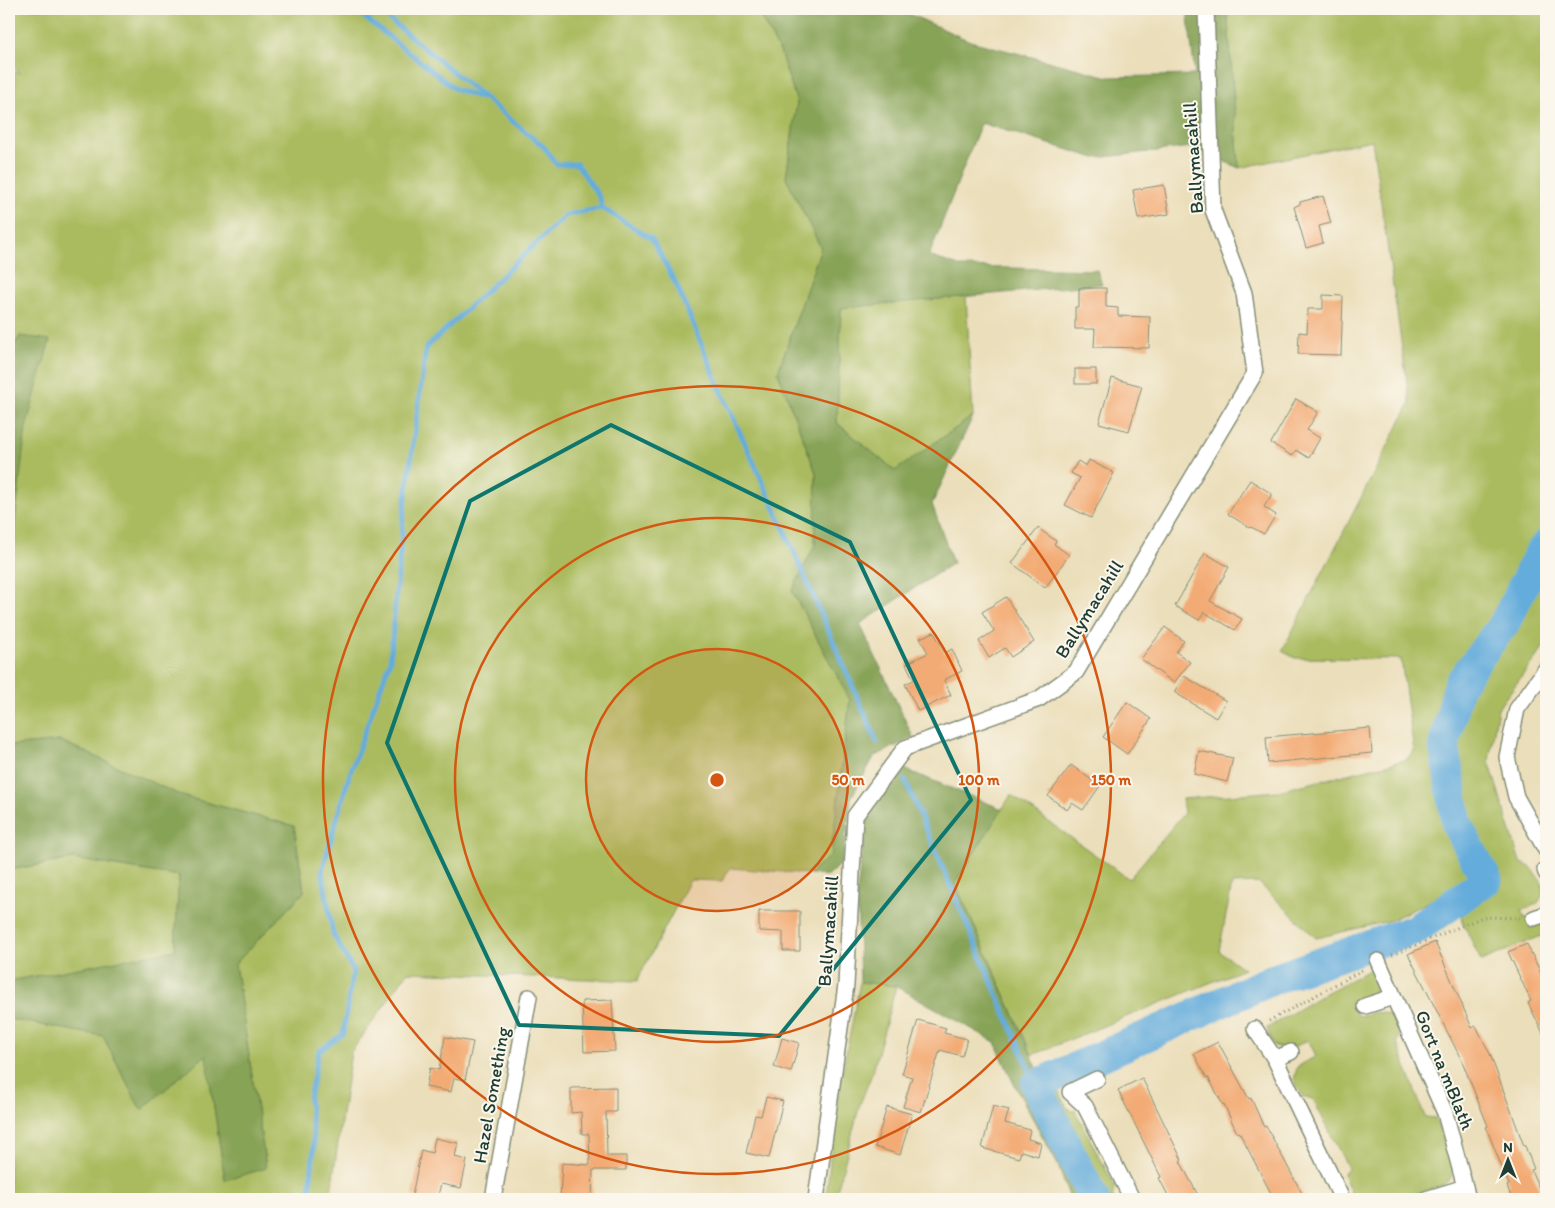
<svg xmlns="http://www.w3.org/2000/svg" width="1555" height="1208" viewBox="0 0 1555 1208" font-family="Itim,sans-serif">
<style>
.green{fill:#aabb5f;stroke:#647c4a}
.forest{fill:#87a356;stroke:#537045}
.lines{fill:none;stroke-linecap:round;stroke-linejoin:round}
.stream{stroke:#64acdb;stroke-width:5}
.river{stroke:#64acdb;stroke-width:31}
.building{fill:#f3ab75}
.street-casing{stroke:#858e77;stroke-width:18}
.path{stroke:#858e77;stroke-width:3;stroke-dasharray:1 4;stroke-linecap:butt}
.street{stroke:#fff;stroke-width:15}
.marked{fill:none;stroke:#0f766e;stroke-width:4;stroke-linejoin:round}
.ring{fill:none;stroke:#d45610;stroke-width:2.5}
.labels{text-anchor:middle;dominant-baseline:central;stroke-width:4;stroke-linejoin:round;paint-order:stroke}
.street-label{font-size:19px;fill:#1f3d34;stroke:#fbf7ec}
.centre{fill:#d45610;stroke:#fbf7ec;stroke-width:2.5}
.ring-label{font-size:15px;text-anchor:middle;font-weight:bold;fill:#d45610;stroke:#fbf7ec;stroke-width:4;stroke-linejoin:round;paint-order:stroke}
</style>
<rect width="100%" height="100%" fill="#fbf7ec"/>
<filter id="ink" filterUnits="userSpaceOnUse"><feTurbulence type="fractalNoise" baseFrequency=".02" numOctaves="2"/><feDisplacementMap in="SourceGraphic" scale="10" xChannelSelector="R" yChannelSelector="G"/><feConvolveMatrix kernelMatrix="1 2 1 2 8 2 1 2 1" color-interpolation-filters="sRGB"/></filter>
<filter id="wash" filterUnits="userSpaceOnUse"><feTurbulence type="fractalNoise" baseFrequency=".0096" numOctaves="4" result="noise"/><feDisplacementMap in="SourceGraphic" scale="20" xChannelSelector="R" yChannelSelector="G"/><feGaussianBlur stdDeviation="1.12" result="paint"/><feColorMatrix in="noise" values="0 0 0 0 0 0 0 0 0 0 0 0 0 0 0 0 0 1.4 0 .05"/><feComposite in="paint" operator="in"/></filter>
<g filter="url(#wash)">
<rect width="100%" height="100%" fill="#ebdeba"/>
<g class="green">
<polygon points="9,9 756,9 780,52 797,102 786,178 821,248 778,372 816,473 815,545 792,591 850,700 831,855 810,874 730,868 722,881 690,880 637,981 408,972 351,1052 330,1199 9,1199 9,1019 103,1036 141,1110 206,1054 225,1180 266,1168 235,964 304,891 294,826 182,796 61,741 9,746 9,573 11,555 9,555 9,71 21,73 9,64"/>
<polygon points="1227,9 1546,9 1546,644 1498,708 1489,761 1520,862 1532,868 1543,885 1543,894 1538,903 1521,911 1531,928 1546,922 1546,934 1481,961 1465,927 1460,912 1479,903 1469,882 1389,921 1316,938 1259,883 1232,884 1219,951 1244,969 1032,1055 955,883 1011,795 1129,879 1184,813 1182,799 1278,791 1406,760 1414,751 1401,659 1295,658 1282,651 1410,403 1372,140 1239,168"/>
<polygon points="966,296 973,416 895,471 837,423 841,308"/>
<polygon points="73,859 179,876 175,951 9,981 9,870"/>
<path d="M1371,969L1378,978L1374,992L1351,1002L1358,1016L1376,1012L1389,1014L1400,1031L1397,1043L1425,1117L1435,1118L1453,1166L1451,1178L1443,1185L1398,1199H1354L1343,1174L1348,1168L1313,1099L1303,1097L1294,1080L1297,1067L1316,1056L1308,1040C1294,1047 1288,1052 1273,1045L1267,1028L1322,995Z"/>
<polygon points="860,982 896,986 873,1071 860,1104 835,1199 826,1199 836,1105"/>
<polygon points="1104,1064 1104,1068 1059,1091 1067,1108 1075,1111 1116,1188 1112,1196 1114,1199 1101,1199 1050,1087"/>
</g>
<g class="forest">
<polygon points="756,9 898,9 970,41 1109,77 1195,75 1187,9 1227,9 1239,168 1192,147 1095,158 981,123 929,256 962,267 1097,270 1102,284 841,308 837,423 895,471 973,416 932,504 953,563 860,624 913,737 874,757 851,798 842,862 828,876 810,874 831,855 850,700 792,591 815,545 816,473 778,372 821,248 786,178 797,102 780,52"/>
<polygon points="20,336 50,340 26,427 9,573 9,354"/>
<polygon points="61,741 182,796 294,826 304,892 235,964 266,1168 225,1180 206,1055 141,1110 103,1036 9,1019 9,981 175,950 179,876 73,859 9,870 9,746"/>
<path d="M902,768L1002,809L955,883C1002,989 1048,1095 1097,1199H1070L1058,1165L1013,1082L995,1042L896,986L860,982L857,893L867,812L883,783Z"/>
</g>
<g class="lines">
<g class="stream">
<polyline points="354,9 455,89 481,98"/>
<polyline points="377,9 545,148 556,164 577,164 600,198 602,208"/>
<polyline points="905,780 1036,1085"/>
<polyline points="309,1199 314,1146 309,1098 319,1051 343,1034 353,970 333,934 322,871 349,776 390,661 403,519 426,348 566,215 602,208 652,239 677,286 722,393 784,529 877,742"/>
</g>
<polyline class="river" points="1094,1199 1036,1085 1274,979 1416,929 1487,880 1457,825 1444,745 1459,684 1505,622 1540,552 1546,545"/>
</g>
<g id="blocks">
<g class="building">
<polygon points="1164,185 1169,214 1138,219 1133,190"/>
<polygon points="1323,196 1331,223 1319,226 1323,243 1306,248 1294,207 1300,204 1300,202"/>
<polygon points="1079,288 1106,288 1106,307 1118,308 1118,316 1150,317 1149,348 1094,347 1095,329 1075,329 1075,307 1079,307"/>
<polygon points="1323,295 1343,296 1341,355 1298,354 1299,332 1307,333 1308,309 1323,309"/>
<rect x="1075" y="369" width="21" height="15"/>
<polygon points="1112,378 1142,386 1129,431 1099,423"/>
<polygon points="1296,399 1318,412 1307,430 1320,438 1309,458 1296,450 1292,456 1271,443"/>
<polygon points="1089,460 1114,473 1091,518 1065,505 1080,478 1071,473 1078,461 1086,466"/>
<polygon points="1250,480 1272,494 1264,507 1276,515 1264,534 1251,527 1250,528 1228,514"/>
<polygon points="1038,528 1056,541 1054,544 1069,555 1045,588 1012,563"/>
<polygon points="1205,553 1229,567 1210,601 1242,619 1235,630 1204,612 1199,620 1175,606"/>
<polygon points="1006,597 1034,642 1011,657 1005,648 989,658 979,641 994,631 982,612"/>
<polygon points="1165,627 1184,641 1176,652 1190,662 1174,683 1141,659"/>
<polygon points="934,632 945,653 952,649 962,671 944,680 951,695 918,711 905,684 914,680 906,664 928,653 920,638"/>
<polygon points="1184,676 1226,701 1216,718 1174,692"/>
<polygon points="1127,702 1151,719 1127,754 1103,737"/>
<polygon points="1370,728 1372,753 1268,763 1266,737"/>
<polygon points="1199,751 1233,758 1227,782 1194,774"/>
<polygon points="1071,765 1100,786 1083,810 1072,803 1067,810 1048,796"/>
<polygon points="759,911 800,911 800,951 783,951 783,932 759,931"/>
<polygon points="1435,942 1472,1028 1476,1026 1490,1054 1524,1146 1525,1146 1534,1169 1531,1170 1544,1199 1512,1199 1507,1186 1509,1185 1486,1127 1488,1126 1462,1061 1408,954"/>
<polygon points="1527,944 1546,984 1546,1039 1528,1003 1531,1001 1508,952"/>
<polygon points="612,1000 615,1051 584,1052 582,1001"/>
<polygon points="918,1020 946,1028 944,1033 967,1039 962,1056 940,1050 921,1112 903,1107 912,1077 902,1074"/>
<polygon points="445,1037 473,1042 465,1080 454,1078 451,1092 426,1087 430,1068 439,1070"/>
<polygon points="782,1038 799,1043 791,1072 774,1067"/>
<polygon points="1218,1042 1249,1099 1251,1098 1264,1127 1266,1126 1305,1199 1274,1199 1239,1132 1237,1133 1224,1104 1223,1105 1208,1077 1207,1078 1194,1054"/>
<polygon points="1142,1078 1182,1160 1180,1161 1200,1199 1170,1199 1159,1178 1161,1177 1118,1090"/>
<polygon points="616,1087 616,1112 606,1112 607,1156 626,1156 626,1170 593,1170 592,1199 560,1199 562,1163 590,1165 589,1134 582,1134 581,1112 571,1113 571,1088"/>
<polygon points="766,1097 783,1101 769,1158 746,1153 755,1115 761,1116"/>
<polygon points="993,1106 1009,1110 1005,1123 1030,1130 1028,1139 1041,1143 1038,1156 1021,1151 1019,1158 982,1148"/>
<polygon points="887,1107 912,1114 900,1155 875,1147"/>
<polygon points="435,1138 458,1143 455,1157 467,1160 461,1188 441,1184 437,1199 424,1199 412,1196 421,1150 432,1153"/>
</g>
</g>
</g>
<g filter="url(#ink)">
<use href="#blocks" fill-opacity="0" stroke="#858e77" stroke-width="1"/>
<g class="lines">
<g class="street-casing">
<g id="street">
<polyline points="1546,669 1517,709 1507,757 1516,797 1546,850"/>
<polyline points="1545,870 1546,873"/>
<polyline points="1534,918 1546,914"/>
<polyline points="1378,961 1445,1113 1465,1187"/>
<polyline points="1365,1006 1393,997"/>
<polyline points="1255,1029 1275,1059 1342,1199"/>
<polyline points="1275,1059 1291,1052"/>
<polyline points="1097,1079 1070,1092 1085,1106 1132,1199"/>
<polyline points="493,1199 529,997"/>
<polyline points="816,1199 846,985 855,816 905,748 1039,699 1076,672 1255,373 1244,293 1213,210 1206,9"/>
<polyline points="1426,1199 1465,1187 1468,1199"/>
</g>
</g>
<g class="path">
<polyline points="1392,955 1483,917 1520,918"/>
<polyline points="1269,1021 1364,969"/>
</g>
<use href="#street" class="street"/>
</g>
</g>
<path class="marked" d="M611,425L850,542L971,800L779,1036L519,1025L387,743L470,501Z"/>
<circle cx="717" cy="780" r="131" fill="#d45610" fill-opacity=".12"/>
<g class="ring">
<circle cx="717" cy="780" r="131"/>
<circle cx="717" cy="780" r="262"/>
<circle cx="717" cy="780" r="394"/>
</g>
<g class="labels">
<g class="street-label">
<text transform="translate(1193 158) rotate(-94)">Ballymacahill</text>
<text transform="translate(1089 609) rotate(-58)">Ballymacahill</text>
<text transform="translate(828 931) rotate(-86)">Ballymacahill</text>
<text transform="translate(1445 1070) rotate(68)">Gort na mBlath</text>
<text transform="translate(491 1095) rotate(-80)">Hazel Something</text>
</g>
</g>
<circle cx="717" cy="780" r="8" class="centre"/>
<g class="ring-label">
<text x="848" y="785">50 m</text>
<text x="979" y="785">100 m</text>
<text x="1111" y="785">150 m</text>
</g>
<rect width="1555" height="1208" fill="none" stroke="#fbf7ec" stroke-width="30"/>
<g transform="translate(1508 1160)" stroke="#fbf7ec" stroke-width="4" paint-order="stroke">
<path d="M0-4L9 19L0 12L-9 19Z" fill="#1f3d34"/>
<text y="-8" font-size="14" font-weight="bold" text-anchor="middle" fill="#1f3d34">N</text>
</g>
</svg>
